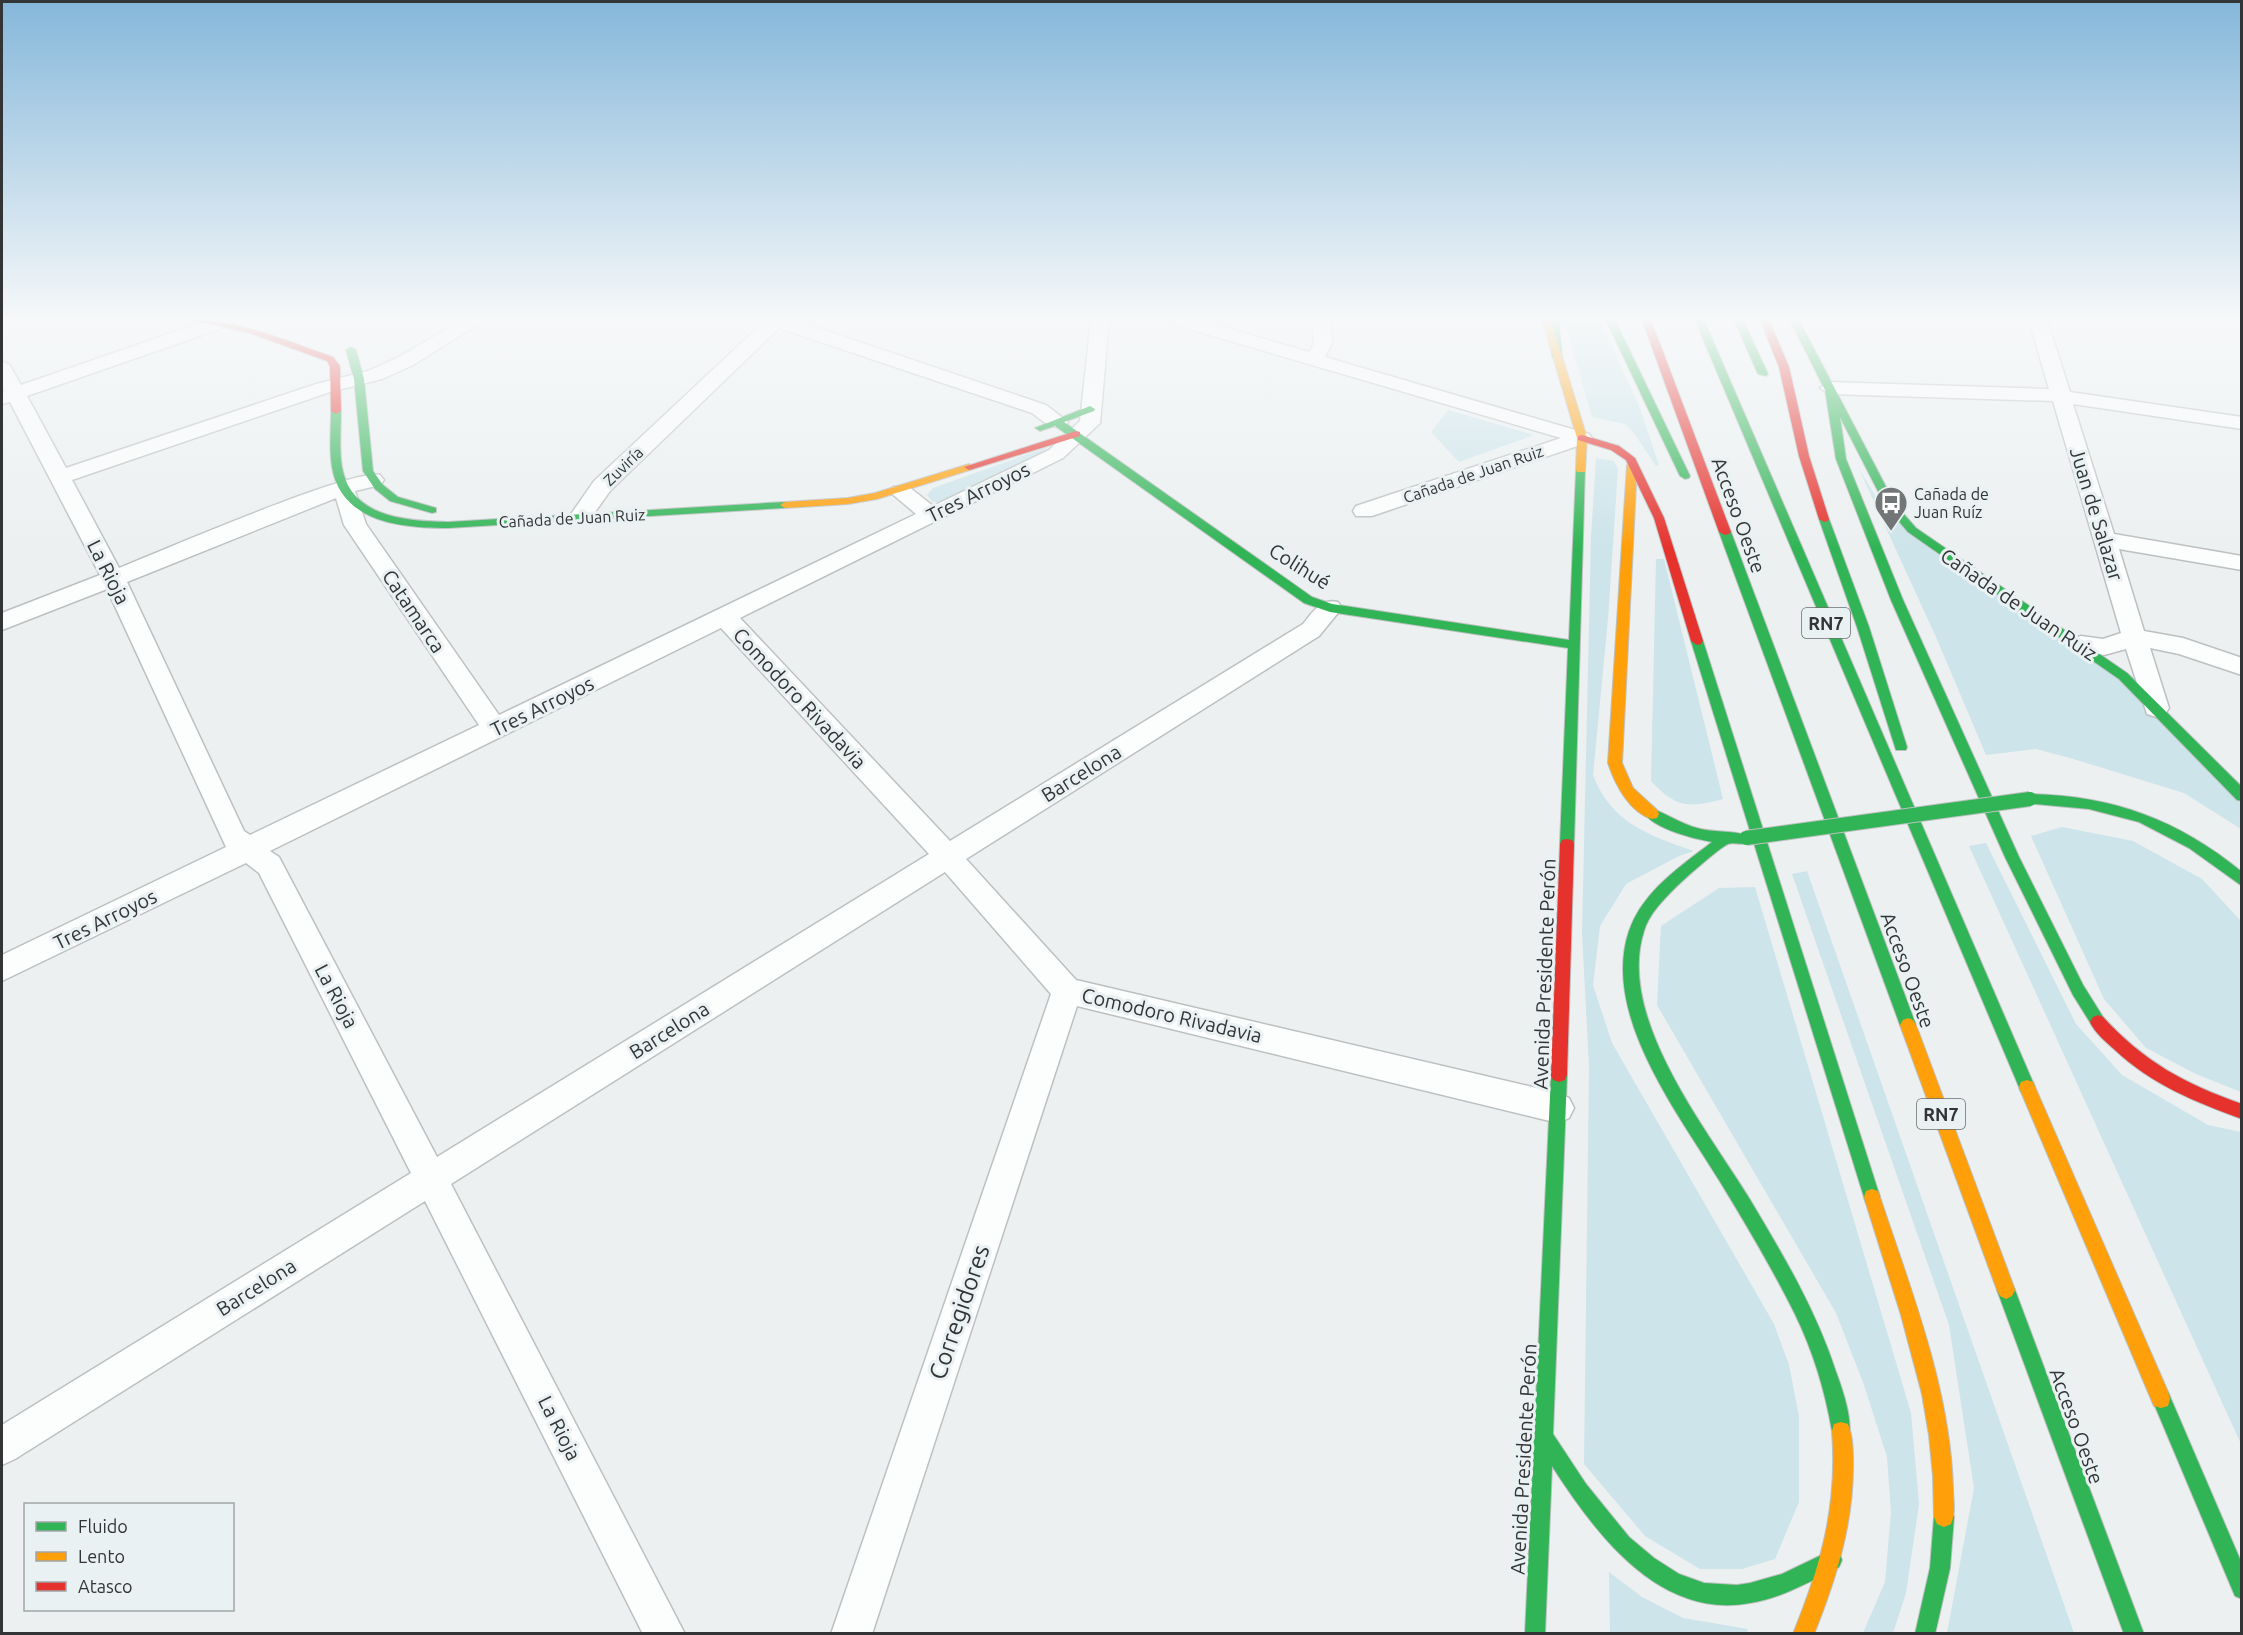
<svg xmlns="http://www.w3.org/2000/svg" width="2243" height="1635" viewBox="0 0 2243 1635" font-family="Ubuntu,sans-serif">
<style>
.green{fill:#cce4ea}
.lines{fill:none;stroke-linecap:round;stroke-linejoin:round}
.street-casing{stroke:#bdc0c1;stroke-width:3}
.fast-casing{stroke:#bdc0c1;stroke-width:2}
.slow-casing{stroke:#bdc0c1;stroke-width:2}
.jam-casing{stroke:#bdc0c1;stroke-width:2}
.street{fill:#fcfdfd;fill-rule:evenodd}
.fast{fill:#30b455;fill-rule:evenodd}
.slow{fill:#ff9f0a;fill-rule:evenodd}
.jam{fill:#e5322d;fill-rule:evenodd}
.fast-bridge-casing{stroke:#bdc0c1;stroke-width:16;stroke-linecap:butt}
.fast-bridge{stroke:#30b455;stroke-width:14}
.labels{text-anchor:middle;dominant-baseline:central;stroke-width:6;stroke-linejoin:round;paint-order:stroke}
.far-street-label{font-size:16px;fill:#323435;stroke:#eaf1f3}
.far-poi-label{font-size:16px;fill:#323435;stroke:#eaf1f3;text-anchor:start}
.shield{fill:#eaf1f3;stroke:#696d6e;stroke-width:1.5}
.shield-label{font-size:18px;font-weight:bold;fill:#323435}
.street-label{font-size:20px;fill:#323435;stroke:#eaf1f3}
.near-street-label{font-size:24px;fill:#323435;stroke:#eaf1f3}
</style>
<rect width="100%" height="100%" fill="#ecf0f1"/>
<g class="green">
<polygon points="1564,320 1600,320 1639,406 1659,465 1656,466 1633,432 1625,424 1592,417"/>
<polygon points="1448,410 1534,435 1459,462 1431,432"/>
<polygon points="1045,448 1050,450 945,502 933,502 927,495 933,488"/>
<path d="M1596,458L1614,461L1618,469L1608,619L1593,775C1611,823 1650,836 1694,851L1679,856L1626,884L1600,926L1593,985L1612,1043L1774,1324L1789,1365L1799,1416V1502L1775,1559L1742,1569H1700L1645,1536L1584,1464L1589,1066L1582,933L1591,537Z"/>
<polygon points="1858,467 1887,515 2100,661 2241,799 2241,829 2184,793 2070,758 2036,749 1986,755 1936,637"/>
<path d="M1656,559H1664L1723,799C1689,808 1676,808 1651,781Z"/>
<polygon points="2062,827 2133,841 2202,879 2241,921 2241,1092 2196,1074 2146,1048 2104,999 2031,836"/>
<polygon points="1986,843 2076,1024 2122,1075 2208,1125 2241,1132 2241,1444 1969,846"/>
<polygon points="1807,871 2074,1633 1947,1633 1974,1488 1949,1325 1792,874"/>
<polygon points="1755,887 1911,1413 1919,1504 1906,1593 1893,1633 1863,1633 1885,1582 1891,1512 1887,1457 1864,1385 1836,1313 1657,1005 1661,926 1719,888"/>
<polygon points="1609,1572 1642,1597 1683,1618 1748,1629 1746,1634 1610,1633"/>
</g>
<g class="lines">
<g class="street-casing">
<g id="street">
<path d="M209,320H237L234,324L27,396L66,468L316,384L368,371L399,357L462,320H485L413,365L382,379L330,392L72,480L119,568C159,552 353,468 380,475L384,480L380,485L355,491L366,524L499,715L916,514L890,492L893,487H909L933,506L1049,450L1080,421L1091,320H1109L1100,423L1063,458L740,618L950,841L1303,624C1313,612 1321,598 1338,602L1342,608L1319,636L966,859L1076,980L1558,1093L1569,1098L1574,1108L1569,1118L1558,1123L1077,1006L872,1634H831L1051,994L945,872L451,1184L685,1634H643L425,1201L15,1459L2,1465V1425L411,1173L259,873L246,863L2,981V955L226,847L107,589L2,630V613L100,575L10,402L2,404V392L4,391L2,385V362L9,364L21,385ZM336,498L344,525L479,725L250,835L244,831L127,582ZM721,628L929,854L437,1157L279,857L270,851Z"/>
<path d="M766,320H794L1046,405L1068,422L1065,426C1051,430 1043,421 1032,413L779,328L610,491L588,522H572L569,517L594,481Z"/>
<polygon points="1169,320 1199,320 1309,352 1314,343 1312,320 1330,320 1332,343 1325,357 1589,434 1592,438 1589,442 1372,516 1356,516 1353,511 1356,506 1561,438 1172,324"/>
<polygon points="2029,320 2047,320 2070,392 2242,417 2242,429 2073,404 2114,534 2242,556 2242,570 2119,549 2144,631 2183,638 2242,658 2242,675 2179,654 2150,648 2169,708 2165,714 2156,717 2147,714 2126,649 2104,655 2073,650 2069,644 2073,638 2081,636 2103,639 2121,633 2053,401 1830,394 1820,388 1830,382 2049,389"/>
</g>
</g>
<g class="fast-casing">
<g id="fast">
<polygon points="1549,320 1559,320 1562,357 1557,360 1552,357"/>
<polygon points="1606,320 1615,320 1690,476 1689,478 1685,479 1680,476"/>
<polygon points="1695,320 1704,320 2035,1087 2033,1092 2027,1094 2021,1092 2019,1087"/>
<polygon points="1734,320 1743,320 1768,374 1766,376 1758,374"/>
<polygon points="1790,320 1799,320 1895,504 1916,528 2127,673 2242,787 2242,801 2237,800 2119,679 1908,532 1885,505 1840,417 1846,459 1903,600 2019,857 2083,985 2103,1017 2106,1022 2103,1027 2098,1029 2093,1027 2073,995 2005,857 1891,600 1836,459 1825,390"/>
<polygon points="351,347 356,350 364,379 373,471 383,485 398,497 436,508 436,512 432,513 390,501 375,489 363,471 354,379 346,350"/>
<polygon points="1090,406 1095,409 1094,411 1064,422 1312,597 1332,604 1569,640 1576,470 1577,468 1585,468 1574,844 1572,848 1562,848 1560,844 1568,648 1330,612 1304,603 1055,426 1040,431 1035,428"/>
<path d="M336,408L341,411C341,430 339,449 342,467C351,518 407,521 448,522L785,502L790,505L785,508L448,528C403,528 341,523 332,467C329,449 331,430 331,411Z"/>
<polygon points="1824,516 1829,519 1869,627 1907,747 1906,750 1896,750 1895,747 1857,627 1819,519"/>
<polygon points="1725,529 1731,532 1916,1025 1913,1030 1908,1032 1903,1030 1900,1025 1719,532"/>
<polygon points="1697,637 1703,641 1880,1197 1878,1203 1872,1205 1866,1203 1864,1197 1691,641"/>
<path d="M2030,794C2113,796 2177,819 2242,872V886L2189,848L2139,822L2089,809L2025,803L2023,799Z"/>
<path d="M1652,809C1668,814 1681,824 1697,828C1713,833 1731,830 1746,835L1748,839L1746,843C1740,845 1733,842 1728,844C1719,848 1684,879 1675,888C1663,900 1649,914 1644,931C1616,1017 1706,1128 1749,1198C1782,1253 1816,1310 1836,1372C1842,1388 1854,1422 1848,1438L1841,1440L1834,1438L1832,1431C1825,1390 1813,1351 1795,1314C1772,1268 1746,1224 1719,1180C1678,1113 1601,1014 1629,931C1643,891 1680,867 1712,842C1695,839 1655,829 1645,814L1647,810Z"/>
<path d="M1559,1068L1565,1070L1567,1075L1553,1434L1586,1484L1629,1537L1654,1558L1679,1574L1704,1583L1737,1585L1750,1583L1782,1574L1832,1550L1839,1553L1842,1560L1839,1567C1811,1581 1782,1598 1750,1603C1659,1620 1595,1533 1552,1466L1545,1634H1525L1551,1075L1553,1070Z"/>
<polygon points="2006,1281 2012,1284 2015,1290 2144,1634 2124,1634 1997,1290 2000,1284"/>
<polygon points="2161,1390 2168,1392 2242,1564 2242,1599 2235,1596 2152,1399 2154,1392"/>
<polygon points="1944,1507 1951,1510 1954,1517 1950,1568 1935,1634 1915,1634 1930,1568 1934,1517 1937,1510"/>
</g>
</g>
<g class="slow-casing">
<g id="slow">
<polygon points="1542,320 1551,320 1587,438 1585,472 1577,472 1576,470 1577,438"/>
<path d="M1632,462L1637,465L1622,763L1633,788L1657,810L1659,814L1657,818L1652,819C1629,812 1615,784 1608,763L1627,465Z"/>
<polygon points="969,464 974,467 973,469 877,499 848,504 785,508 780,505 785,502 848,498 875,493"/>
<polygon points="1908,1018 1913,1020 1916,1025 2015,1290 2012,1296 2006,1299 2000,1296 1997,1290 1900,1025 1903,1020"/>
<polygon points="2027,1080 2033,1082 2035,1087 2168,1392 2170,1399 2168,1406 2161,1408 2154,1406 2019,1087 2021,1082"/>
<path d="M1872,1189L1878,1191L1880,1197C1911,1291 1950,1388 1953,1488C1953,1500 1956,1513 1951,1524L1944,1527L1937,1524L1934,1517L1933,1476L1929,1435L1922,1394L1901,1315L1864,1197L1866,1191Z"/>
<path d="M1841,1422L1848,1424C1853,1437 1853,1452 1853,1466C1853,1525 1836,1579 1814,1634H1793C1821,1565 1838,1506 1832,1431L1834,1424Z"/>
</g>
</g>
<g class="jam-casing">
<g id="jam">
<path d="M191,320C241,320 287,341 333,357L340,366L341,411L336,414L331,411L330,366L327,361L249,333Z"/>
<polygon points="1642,320 1651,320 1731,532 1729,534 1725,535 1719,532"/>
<polygon points="1760,320 1769,320 1789,367 1809,456 1829,519 1828,521 1824,522 1819,519 1799,456 1779,367"/>
<polygon points="1076,431 1080,432 1080,436 973,469 969,470 964,467"/>
<polygon points="1582,435 1619,446 1635,458 1664,518 1703,641 1701,644 1697,645 1691,641 1654,518 1626,460 1611,450 1578,440 1578,436"/>
<polygon points="1567,839 1572,840 1574,844 1567,1075 1565,1080 1559,1082 1553,1080 1551,1075 1560,844 1562,840"/>
<path d="M2098,1015L2103,1017C2144,1062 2185,1084 2242,1104V1119C2195,1102 2151,1084 2115,1050C2106,1042 2095,1033 2090,1022L2093,1017Z"/>
</g>
</g>
<use href="#street" class="street"/>
<use href="#fast" class="fast"/>
<use href="#slow" class="slow"/>
<use href="#jam" class="jam"/>
<g class="fast-bridge-casing">
<polyline id="fast-bridge" points="1746,838 2030,799"/>
</g>
<use href="#fast-bridge" class="fast-bridge"/>
</g>
<linearGradient id="sky" x2="0" y2="1"><stop stop-color="#85b7da"/><stop offset="0.58" stop-color="#f6f8f9"/><stop offset="1" stop-color="#f6f8f9" stop-opacity="0"/></linearGradient>
<rect width="2243" height="549" fill="url(#sky)"/>
<defs>
<g id="bus-pin" transform="scale(1.725)"><path d="M0 17L-7.5 6A9.5 9.5 0 1 1 7.5 6Z" fill="#737677" stroke="#eaf1f3"/><path d="M-5-6H5V4H4V6H2V4H-2V6H-4V4H-5ZM-3.5-4V0h7V-4ZM-3.5 1.2v1.5H-2V1.2ZM2 1.2v1.5H3.5V1.2Z" fill="#fff"/></g>
</defs>
<g fill-rule="evenodd">
<use href="#bus-pin" x="1891" y="503"/>
</g>
<g class="labels">
<g class="far-street-label">
<text transform="translate(623 466) rotate(-44)">Zuviría</text>
<text transform="translate(1473 474) rotate(-19)">Cañada de Juan Ruiz</text>
<text transform="translate(572 518) rotate(-3)">Cañada de Juan Ruiz</text>
</g>
<g class="far-poi-label">
<text x="1914" y="494">Cañada de<tspan x="1914" dy="18">Juan Ruíz</tspan></text>
</g>
<g class="shield">
<rect x="1802" y="608" width="48" height="30" rx="4.5"/>
<rect x="1917" y="1099" width="48" height="30" rx="4.5"/>
</g>
<g class="shield-label">
<text x="1826" y="623">RN7</text>
<text x="1941" y="1114">RN7</text>
</g>
<g class="street-label">
<text transform="translate(978 492) rotate(-26)">Tres Arroyos</text>
<text transform="translate(2097 514) rotate(73)">Juan de Salazar</text>
<text transform="translate(1739 515) rotate(70)">Acceso Oeste</text>
<text transform="translate(1300 566) rotate(32)">Colihué</text>
<text transform="translate(109 572) rotate(63)">La Rioja</text>
<text transform="translate(2019 604) rotate(34)">Cañada de Juan Ruiz</text>
<text transform="translate(414 611) rotate(56)">Catamarca</text>
<text transform="translate(800 698) rotate(47)">Comodoro Rivadavia</text>
<text transform="translate(542 706) rotate(-26)">Tres Arroyos</text>
<text transform="translate(1081 773) rotate(-32)">Barcelona</text>
<text transform="translate(105 919) rotate(-26)">Tres Arroyos</text>
<text transform="translate(1908 970) rotate(70)">Acceso Oeste</text>
<text transform="translate(1544 974) rotate(-88)">Avenida Presidente Perón</text>
<text transform="translate(337 996) rotate(62)">La Rioja</text>
<text transform="translate(1172 1015) rotate(13)">Comodoro Rivadavia</text>
<text transform="translate(669 1030) rotate(-32)">Barcelona</text>
<text transform="translate(256 1287) rotate(-32)">Barcelona</text>
<text transform="translate(2077 1426) rotate(70)">Acceso Oeste</text>
<text transform="translate(560 1428) rotate(63)">La Rioja</text>
<text transform="translate(1523 1459) rotate(-87)">Avenida Presidente Perón</text>
</g>
<g class="near-street-label">
<text transform="translate(959 1312) rotate(-71)">Corregidores</text>
</g>
</g>
<rect width="2243" height="1635" fill="none" stroke="#323435" stroke-width="6"/>
<rect x="24" y="1503" width="210" height="108" fill="#eaf1f3" stroke="#a0a5a7" stroke-width="1.5"/>
<rect x="36" y="1522" width="30" height="9" fill="#30b455" stroke="#a0a5a7" stroke-width="1.5"/>
<text x="78" y="1533" font-size="18" fill="#323435">Fluido</text>
<rect x="36" y="1552" width="30" height="9" fill="#ff9f0a" stroke="#a0a5a7" stroke-width="1.5"/>
<text x="78" y="1563" font-size="18" fill="#323435">Lento</text>
<rect x="36" y="1582" width="30" height="9" fill="#e5322d" stroke="#a0a5a7" stroke-width="1.5"/>
<text x="78" y="1593" font-size="18" fill="#323435">Atasco</text>
</svg>
